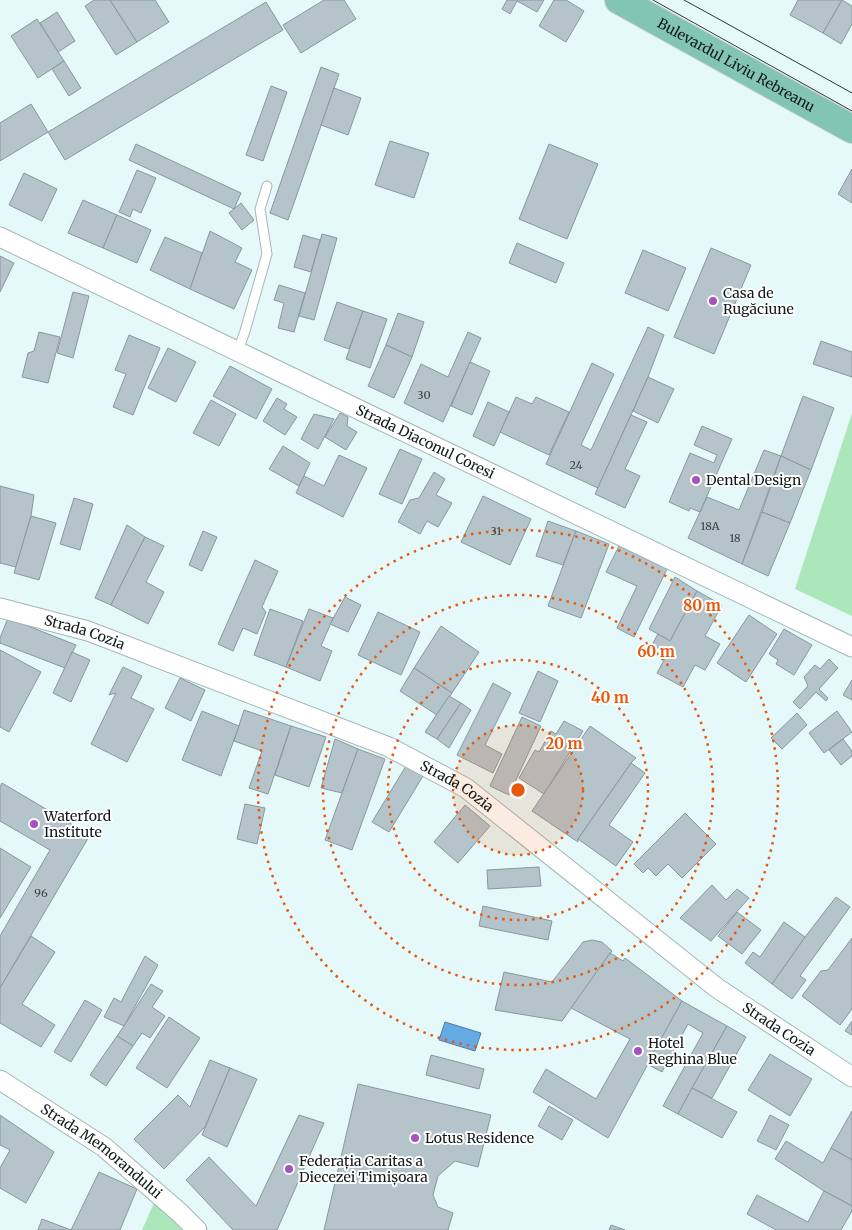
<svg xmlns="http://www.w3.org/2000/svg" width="852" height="1230" viewBox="0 0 852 1230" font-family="Merriweather,serif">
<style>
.green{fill:#ace7ba}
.water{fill:#64aae5;stroke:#4b7ea8}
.building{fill:#b4c4ca;stroke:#88989e}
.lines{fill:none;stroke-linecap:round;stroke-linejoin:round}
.lane-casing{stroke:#a4b6b6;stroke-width:11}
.street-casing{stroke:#a4b6b6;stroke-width:21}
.primary-casing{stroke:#d4d6d6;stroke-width:30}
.lane{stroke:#fff;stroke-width:9}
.street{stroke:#fff;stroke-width:19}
.primary{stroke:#82c4b5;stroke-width:28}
.tram{stroke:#2d3636;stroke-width:1}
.ring{fill:none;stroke:#e8590c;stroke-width:2.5;stroke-dasharray:2.5 5}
.poi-dot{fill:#a553c3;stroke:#fff;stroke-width:2}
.labels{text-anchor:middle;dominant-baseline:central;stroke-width:4;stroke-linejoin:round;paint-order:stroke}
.number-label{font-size:11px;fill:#3a4445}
.street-label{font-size:14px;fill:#121919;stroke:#fff}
.poi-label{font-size:14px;fill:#121919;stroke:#fff;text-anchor:start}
.centre{fill:#e8590c;stroke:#fff;stroke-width:2.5}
.ring-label{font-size:15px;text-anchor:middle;font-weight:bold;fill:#e8590c;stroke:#fff;stroke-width:4;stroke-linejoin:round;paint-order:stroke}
</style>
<rect width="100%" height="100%" fill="#e6f9fa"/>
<g class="green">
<polygon points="852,413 852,616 795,589"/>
<polygon points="158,1194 197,1230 142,1230"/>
</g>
<polygon class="water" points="445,1022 481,1033 475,1051 439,1040"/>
<g class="building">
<polygon points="94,0 110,0 137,42 116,55 85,6"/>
<polygon points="110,0 155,0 169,22 137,42"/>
<polygon points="324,0 344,0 356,19 301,53 283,25"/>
<polygon points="507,0 544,0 537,12 517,1 510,14 502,9"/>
<polygon points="554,0 566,0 584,11 566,42 539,26"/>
<polygon points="798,0 842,0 823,33 790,15"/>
<polygon points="842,0 852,6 852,24 841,44 823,33"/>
<polygon points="266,2 283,30 65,160 48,132"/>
<polygon points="57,12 75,41 58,52 40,23"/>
<polygon points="37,19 64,61 38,78 11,36"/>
<polygon points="64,61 81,88 69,96 52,69"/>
<polygon points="321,67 339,74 288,220 270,213"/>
<polygon points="271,86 287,92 263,161 246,155"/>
<polygon points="334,88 361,98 348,135 321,125"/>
<polygon points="31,104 48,132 0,161 0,123"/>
<polygon points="390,141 429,153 414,198 375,185"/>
<polygon points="136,144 241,193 234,209 129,160"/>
<polygon points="549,144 598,164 567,239 519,219"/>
<polygon points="852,169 852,203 838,194"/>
<polygon points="137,170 156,178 141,213 133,209 130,217 119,212"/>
<polygon points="24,173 57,189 42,221 9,205"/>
<polygon points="83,200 117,215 103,248 68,233"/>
<polygon points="241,203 254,220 242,230 229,213"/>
<polygon points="117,215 151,230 137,263 103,248"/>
<polygon points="210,231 242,248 235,262 252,270 234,309 190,289"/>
<polygon points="322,234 337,238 314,320 299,316"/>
<polygon points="303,235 320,240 311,272 294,267"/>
<polygon points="165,237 202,253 190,289 150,270"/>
<polygon points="517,243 564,263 556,283 509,263"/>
<polygon points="711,248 751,265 714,354 674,337"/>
<polygon points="643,250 686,268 668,311 625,293"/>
<polygon points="0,256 14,263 0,292"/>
<polygon points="279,285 305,293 294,332 278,328 284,303 274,300"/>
<polygon points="73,292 89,296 73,358 57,353"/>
<polygon points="337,302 363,311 349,349 324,340"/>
<polygon points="363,311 387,319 370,368 346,359"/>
<polygon points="398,313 424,322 412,357 386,345"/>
<polygon points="648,327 664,335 648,377 598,488 546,464 592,363 614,374 581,445 591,450"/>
<polygon points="39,332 60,337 48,383 22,377 28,353 34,351"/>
<polygon points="468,332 481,338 443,422 404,403 421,364 448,377"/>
<polygon points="129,335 160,348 133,415 113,407 126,374 115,370"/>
<polygon points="821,341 852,352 852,377 813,364"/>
<polygon points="386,345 412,357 394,398 368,386"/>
<polygon points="168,348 196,362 176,402 148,388"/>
<polygon points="470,362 490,371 472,415 451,406"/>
<polygon points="230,366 272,389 256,419 213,396"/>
<polygon points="648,377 674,389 658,423 633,411"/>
<polygon points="803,396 834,408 811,470 781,456"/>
<polygon points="516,397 532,404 536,397 569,412 549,455 500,432"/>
<polygon points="277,398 287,404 284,409 297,417 285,435 263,421"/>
<polygon points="211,400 236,414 219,446 193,433"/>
<polygon points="488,402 509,412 494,446 473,436"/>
<polygon points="340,413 348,417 347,426 357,432 346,450 325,437"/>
<polygon points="314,414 334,419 318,449 301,439"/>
<polygon points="631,415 647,422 625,469 640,476 625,508 595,494"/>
<polygon points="702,426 732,439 700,512 690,508 689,511 669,502 690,453 714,463 717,455 694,445"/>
<polygon points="283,446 310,463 299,486 269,469"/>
<polygon points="400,449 422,459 402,504 379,494"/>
<polygon points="764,450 781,456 742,564 688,538 707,497 739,510"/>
<polygon points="339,455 367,468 343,517 296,493 304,476 324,486"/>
<polygon points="781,456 811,470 790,523 762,512"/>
<polygon points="434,472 445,479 436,495 452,503 438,527 427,521 420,534 398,522 410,500 419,498"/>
<polygon points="0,486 34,495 31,516 16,567 0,563"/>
<polygon points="483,496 531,519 510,565 461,542"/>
<polygon points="74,498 93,504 80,550 60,544"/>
<polygon points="762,512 790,523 768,576 742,564"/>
<polygon points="31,516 56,523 39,580 14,573"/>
<polygon points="548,521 576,531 563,565 536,556"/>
<polygon points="127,525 145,537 111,605 95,598"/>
<polygon points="203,531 217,537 202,571 189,565"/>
<polygon points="576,531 609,544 581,618 548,606"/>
<polygon points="145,537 164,546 146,582 164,592 148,624 111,605"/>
<polygon points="619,546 667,569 634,637 617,628 637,586 606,572"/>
<polygon points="255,560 278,571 262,607 266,612 257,634 243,628 233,651 218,644"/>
<polygon points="675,577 697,591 670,641 649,629"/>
<polygon points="697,591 722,605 705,636 720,644 705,670 695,665 683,687 657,673 668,653 652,645 658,634 670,641"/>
<polygon points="345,597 361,605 348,632 330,624"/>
<polygon points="270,609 303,621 286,667 254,655"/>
<polygon points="309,609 333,618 321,646 332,651 320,681 286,667"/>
<polygon points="378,612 420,632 401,675 358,655"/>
<polygon points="749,615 777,634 746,682 717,663"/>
<polygon points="8,618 76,645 65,668 0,643 0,638"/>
<polygon points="441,626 479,652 452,693 414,668"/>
<polygon points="784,629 812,645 794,675 776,664 778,660 769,654"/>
<polygon points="0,650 41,672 9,732 0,727"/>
<polygon points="72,652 90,660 71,702 53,693"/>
<polygon points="829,659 838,668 819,689 828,698 826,701 816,692 800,709 793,702 808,686 804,677 815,665 820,669"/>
<polygon points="123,667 142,676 131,698 154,709 127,762 91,744 116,693 109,695"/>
<polygon points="414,668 452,693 437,715 400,691"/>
<polygon points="538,671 558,681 540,722 519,713"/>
<polygon points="180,678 205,690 191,721 165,708"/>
<polygon points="852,680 852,700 843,695"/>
<polygon points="493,683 511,693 485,745 502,754 493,773 457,755"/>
<polygon points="449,696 461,703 437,739 425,732"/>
<polygon points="461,703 471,710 449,748 437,739"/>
<polygon points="244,710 291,726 268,794 249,788 262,751 234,741"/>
<polygon points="202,711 239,726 221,776 182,760"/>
<polygon points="837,711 852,732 824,753 809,733"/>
<polygon points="797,713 807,725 782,749 771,738"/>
<polygon points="522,717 541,726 509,795 490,786"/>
<polygon points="564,721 583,731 544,794 519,778 535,750 539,752 551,731 556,734"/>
<polygon points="291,726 326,737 309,787 275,775"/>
<polygon points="590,726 636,758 631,763 578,839 578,842 532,811"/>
<polygon points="335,739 358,749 342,793 321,788"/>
<polygon points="843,739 852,751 852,756 841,765 829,750"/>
<polygon points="358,749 385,759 352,850 325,840"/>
<polygon points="631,763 645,773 609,825 633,842 616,866 578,839"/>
<polygon points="406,766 423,776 389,832 372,822"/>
<polygon points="2,783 90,835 0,988 0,936 50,850 0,821 0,787"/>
<polygon points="245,804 265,808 257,844 237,839"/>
<polygon points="465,805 490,826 458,863 434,842"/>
<polygon points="685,813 716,844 682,878 668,864 656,876 648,868 643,873 634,864"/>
<polygon points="0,848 31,867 0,918"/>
<polygon points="539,867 541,886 488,889 487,870"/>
<polygon points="712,885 726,900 737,889 749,898 711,941 680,918"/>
<polygon points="836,897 850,907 800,976 806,980 792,999 772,984 805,937"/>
<polygon points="483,906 552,921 548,940 479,926"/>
<polygon points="737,912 761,930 742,954 718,936"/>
<polygon points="784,922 805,937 772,984 745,963 753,952 760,957"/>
<polygon points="31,936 55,952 22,1004 55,1025 41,1047 0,1023 0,988"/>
<polygon points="852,938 852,1009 840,1025 802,996 821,971 828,970"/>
<polygon points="592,940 602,942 612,951 562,1021 495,1010 504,972 552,982 583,942"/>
<polygon points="610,953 623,961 625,958 682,1001 608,1138 533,1092 546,1069 596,1099 630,1039 571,1008"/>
<polygon points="145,956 158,965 124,1026 104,1017 114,998 121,1002"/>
<polygon points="151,984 163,991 152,1007 165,1016 150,1038 142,1033 133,1046 117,1036 124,1026"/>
<polygon points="85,1000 102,1010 71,1062 54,1052"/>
<polygon points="682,1001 727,1026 678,1114 663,1106 703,1033 688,1024 662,1072 647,1064"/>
<polygon points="169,1017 200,1038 167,1088 136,1068"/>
<polygon points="852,1021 852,1035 845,1031"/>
<polygon points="727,1026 746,1037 712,1098 692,1088"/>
<polygon points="117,1036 133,1046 106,1086 90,1075"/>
<polygon points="770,1054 812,1079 790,1116 748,1090"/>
<polygon points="431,1055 484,1069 479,1089 426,1075"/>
<polygon points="210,1060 230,1068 205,1127 164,1169 134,1139 178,1095 190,1107"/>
<polygon points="230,1068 257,1079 227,1147 202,1135"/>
<polygon points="358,1084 491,1115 478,1167 455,1161 438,1176 433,1195 438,1207 453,1213 448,1230 324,1230"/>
<polygon points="692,1088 737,1112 722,1138 678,1114"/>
<polygon points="549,1106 573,1120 562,1140 538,1126"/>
<polygon points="852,1111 852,1160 831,1148"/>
<polygon points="0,1115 54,1152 26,1203 0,1188 0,1168 10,1150 0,1145"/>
<polygon points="299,1115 324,1123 277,1230 233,1230 186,1180 209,1157 256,1206"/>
<polygon points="770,1115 789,1125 776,1150 757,1141"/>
<polygon points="786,1141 823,1163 831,1148 852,1160 852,1206 824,1191 775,1159"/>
<polygon points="99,1172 137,1189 120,1230 71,1230"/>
<polygon points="824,1191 852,1206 852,1211 841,1230 776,1230 747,1214 757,1195 808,1222"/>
<polygon points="42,1219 71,1230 38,1230"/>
<polygon points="611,1225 625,1230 609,1230"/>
</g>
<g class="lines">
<g class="lane-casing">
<polyline id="lane" points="238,351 245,331 267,254 260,209 267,186"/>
</g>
<g class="street-casing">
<g id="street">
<path id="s1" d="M0,237L852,647"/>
<path id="s2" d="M0,608L88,631L389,747L466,788L717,988L852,1077"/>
<path id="s3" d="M0,1080L104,1147L180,1213L197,1230"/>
</g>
</g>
<g class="primary-casing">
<g id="primary">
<path id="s4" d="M619,0L852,129"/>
</g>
</g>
<use href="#lane" class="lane"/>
<use href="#street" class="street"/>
<use href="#primary" class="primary"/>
<g class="tram">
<polyline points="653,0 852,111"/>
<polyline points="684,0 715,17 852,93"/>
</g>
</g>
<circle cx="518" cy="790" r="65" fill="#e8590c" fill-opacity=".12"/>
<g class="ring">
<circle cx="518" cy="790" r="65"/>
<circle cx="518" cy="790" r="130"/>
<circle cx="518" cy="790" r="195"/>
<circle cx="518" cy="790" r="260"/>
</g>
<g class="poi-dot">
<circle cx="713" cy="301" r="5"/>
<circle cx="696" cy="480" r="5"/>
<circle cx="34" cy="824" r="5"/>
<circle cx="638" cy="1051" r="5"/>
<circle cx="415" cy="1138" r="5"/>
<circle cx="289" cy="1169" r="5"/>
</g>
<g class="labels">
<g class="number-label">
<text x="424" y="395">30</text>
<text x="576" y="465">24</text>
<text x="710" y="526">18A</text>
<text x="496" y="531">31</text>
<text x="735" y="538">18</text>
<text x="41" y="893">96</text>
</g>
<g class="street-label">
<text stroke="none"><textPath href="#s4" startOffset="134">Bulevardul Liviu Rebreanu</textPath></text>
<text stroke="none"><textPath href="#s1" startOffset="472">Strada Diaconul Coresi</textPath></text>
<text stroke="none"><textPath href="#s2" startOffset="88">Strada Cozia</textPath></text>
<text stroke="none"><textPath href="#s2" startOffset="492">Strada Cozia</textPath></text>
<text stroke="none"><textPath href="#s2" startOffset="896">Strada Cozia</textPath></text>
<text stroke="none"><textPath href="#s3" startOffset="124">Strada Memorandului</textPath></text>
</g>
<g class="poi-label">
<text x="723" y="293">Casa de<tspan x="723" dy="16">Rugăciune</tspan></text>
<text x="706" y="480">Dental Design</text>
<text x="44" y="816">Waterford<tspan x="44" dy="16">Institute</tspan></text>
<text x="648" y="1043">Hotel<tspan x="648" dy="16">Reghina Blue</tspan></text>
<text x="425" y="1138">Lotus Residence</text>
<text x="299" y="1161">Federația Caritas a<tspan x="299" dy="16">Diecezei Timișoara</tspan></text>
</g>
</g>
<circle cx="518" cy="790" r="8" class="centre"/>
<g class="ring-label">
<text x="702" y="611">80 m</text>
<text x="656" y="657">60 m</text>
<text x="610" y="703">40 m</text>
<text x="564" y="749">20 m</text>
</g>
</svg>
